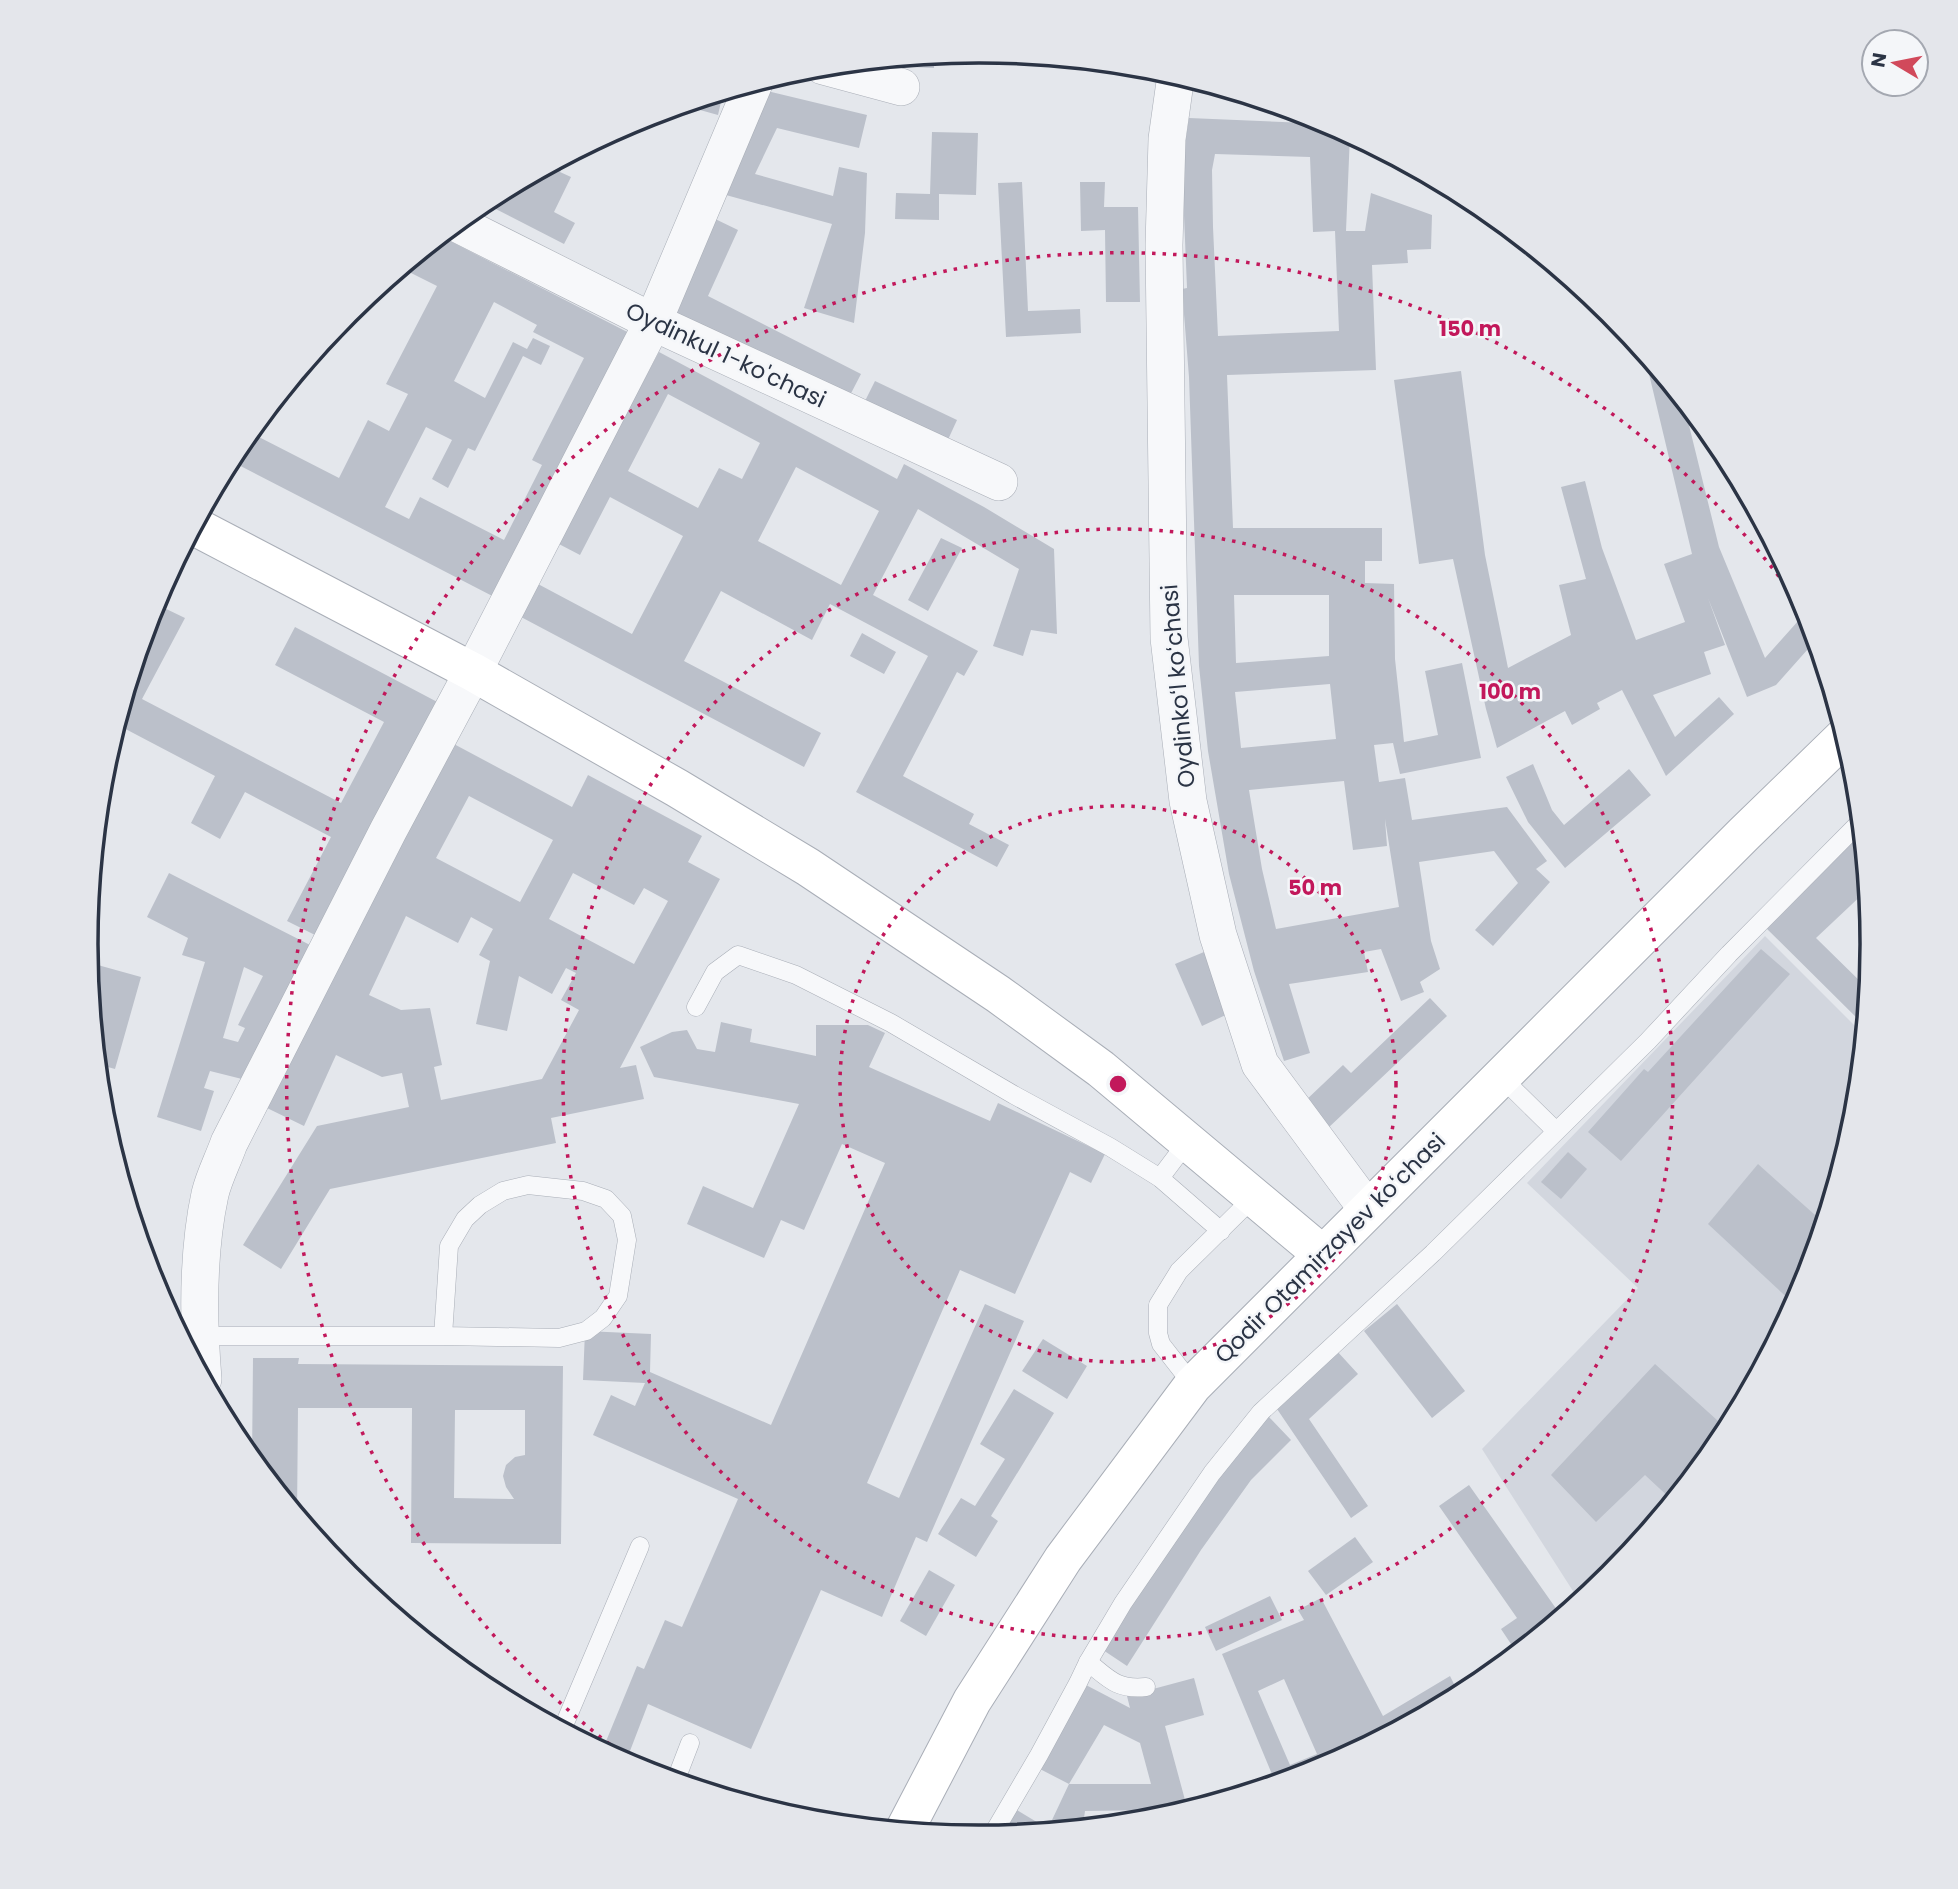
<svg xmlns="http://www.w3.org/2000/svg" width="1958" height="1889" viewBox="0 0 1958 1889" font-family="Poppins,sans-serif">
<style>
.built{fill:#d2d6de}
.building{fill:#bbc0ca;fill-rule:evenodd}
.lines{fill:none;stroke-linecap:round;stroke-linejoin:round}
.service-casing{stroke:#a9aeb7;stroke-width:19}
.minor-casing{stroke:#a9aeb7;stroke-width:38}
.secondary-casing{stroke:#a9aeb7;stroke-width:40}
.service{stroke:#f7f8fa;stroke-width:18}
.minor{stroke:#f7f8fa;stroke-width:37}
.secondary{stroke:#fff;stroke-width:38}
.ring{fill:none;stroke:#c2185b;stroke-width:3.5;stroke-dasharray:3.5 7}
.labels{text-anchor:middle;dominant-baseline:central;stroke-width:5;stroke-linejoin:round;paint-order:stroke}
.street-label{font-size:23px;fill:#2b3445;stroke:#f4f6f9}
.rim{fill:none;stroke:#2b3445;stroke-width:3.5}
.centre{fill:#c2185b;stroke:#f4f6f9;stroke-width:3.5}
.ring-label{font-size:21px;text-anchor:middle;font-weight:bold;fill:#c2185b;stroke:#f4f6f9;stroke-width:5;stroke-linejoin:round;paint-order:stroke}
</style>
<rect width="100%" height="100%" fill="#e4e7ec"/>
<polygon class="built" points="1765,936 1864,1035 1855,1119 1805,1287 1722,1441 1611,1577 1580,1602 1482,1449 1638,1288 1527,1183"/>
<g class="building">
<polygon points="935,55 934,68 867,65 867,62"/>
<polygon points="763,90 867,115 859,148 777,128 755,174 833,196 839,167 867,173 865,233 854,323 804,308 832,224 715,192"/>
<polygon points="723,93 718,115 682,105 703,99"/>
<path d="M1189,118L1331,124L1350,134L1346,231H1365L1371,193L1432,215L1431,249L1407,250L1408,263L1372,265L1376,370L1227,375L1233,528H1382V561H1365V583L1394,584L1395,659L1404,742L1438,735L1425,671L1462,663L1481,758L1400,774L1393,743L1374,745L1379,782L1405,778L1412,820L1507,807L1547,861L1536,869L1550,882L1493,946L1475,930L1518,883L1494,851L1419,862L1431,941L1440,969L1420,982L1424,992L1401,1001L1381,949L1364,952L1368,972L1289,984L1310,1053L1284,1061L1254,971L1229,874L1208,751L1199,666L1189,377L1182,289L1187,288L1182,167ZM1215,154L1310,157L1313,232L1335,231L1339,331L1218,336L1213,227L1212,170ZM1234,595H1329V656L1236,663ZM1330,684L1336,739L1241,748L1235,692ZM1344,781L1353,850L1387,846L1385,819L1399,907L1276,929L1262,869L1249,790Z"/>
<polygon points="932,132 978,133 976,195 939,194 939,220 895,219 896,193 930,194"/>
<polygon points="569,155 560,172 571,177 554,212 575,223 564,244 482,202"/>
<polygon points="1022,182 1028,311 1080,309 1081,333 1006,337 998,183"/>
<polygon points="1080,182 1105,182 1104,207 1138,207 1140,302 1106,302 1105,230 1081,231"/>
<polygon points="709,216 738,230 708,296 861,374 846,403 665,311"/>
<path d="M440,236L637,337L502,601L229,460L236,448L249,432L339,478L368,420L389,431L408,394L386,384L437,286L401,268ZM494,302L537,325L533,332L584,358L532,460L542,465L504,540L420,497L409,519L385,507L426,427L452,440L432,479L448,488L468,448L475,451L523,356L541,365L550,346L533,338L527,349L513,342L485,398L454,381Z"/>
<path d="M659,352L897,479L904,464L984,507L1054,549L1057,634L1031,630L1023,656L993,646L1019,569L918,509L873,595L978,651L964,676L957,672L903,776L974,814L969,824L1009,845L997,867L856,792L928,656L830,604L812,640L721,591L684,661L821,733L804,767L521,617L538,584L632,634L683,536L610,497L580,555L557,543ZM668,394L760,443L742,479L719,468L698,508L628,471ZM796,467L879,511L841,585L758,541Z"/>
<polygon points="1644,353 1683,401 1719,547 1765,658 1807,611 1816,640 1776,685 1747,697 1708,598 1725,645 1704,652 1711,674 1653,695 1675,737 1719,697 1734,714 1666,776 1622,690 1597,703 1600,709 1572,725 1565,711 1497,748 1486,709 1453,559 1419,564 1394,380 1461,371 1485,555 1508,668 1571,635 1559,585 1586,579 1561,487 1585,481 1602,548 1636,640 1685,622 1664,564 1692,554"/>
<polygon points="875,381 957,420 946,444 863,405"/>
<polygon points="941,538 962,548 928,611 908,600"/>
<polygon points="170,571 175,573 158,605 185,618 142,699 341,803 384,722 275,665 295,627 443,705 321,938 287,921 331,837 245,792 220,839 191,823 215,776 116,724 153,602"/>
<polygon points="862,633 896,652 884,674 850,656"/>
<path d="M452,743L572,807L588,775L702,836L688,862L720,879L620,1068L636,1065L644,1099L551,1118L556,1143L330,1189L281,1269L243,1245L317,1126L409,1107L402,1073L382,1077L336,1055L304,1126L267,1108ZM469,796L553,840L520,902L436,858ZM573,873L634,905L644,888L668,901L634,964L549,919ZM406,916L458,943L471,917L493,929L479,955L490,961L476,1024L507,1031L519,976L552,994L566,968L576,973L561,1000L579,1010L542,1079L441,1100L434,1067L442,1065L430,1008L401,1010L369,995Z"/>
<polygon points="1533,764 1552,810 1564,825 1629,769 1651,795 1565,868 1528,822 1506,777"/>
<polygon points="1862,833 1867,890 1816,938 1868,989 1865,1026 1765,927"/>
<path d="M169,873L312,946L254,1082L210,1071L204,1088L214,1091L201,1131L157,1117L205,962L182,955L188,938L147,917ZM244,967L263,976L238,1025L245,1028L238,1042L223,1038Z"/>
<polygon points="1761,949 1790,974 1621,1161 1588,1132 1644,1069 1648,1072"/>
<polygon points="1204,952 1230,1013 1202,1026 1175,964"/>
<polygon points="87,962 141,977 115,1069 97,1064 91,1006 93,1001 91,1000"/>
<polygon points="1430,998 1447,1016 1327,1129 1303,1103 1343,1065 1351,1073"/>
<polygon points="721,1022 752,1029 750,1042 816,1056 816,1025 868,1025 885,1033 869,1067 990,1121 998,1103 1105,1154 1091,1183 1070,1172 1015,1294 960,1270 867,1483 899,1498 985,1304 1024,1321 927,1542 916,1537 882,1617 821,1590 751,1749 648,1704 625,1764 602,1751 637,1666 644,1669 665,1620 682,1627 738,1499 593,1435 611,1395 635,1406 645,1383 583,1380 585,1331 651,1334 650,1372 771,1425 885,1163 842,1144 804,1230 781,1220 764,1258 687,1224 703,1186 753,1208 799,1104 654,1077 640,1047 672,1032 687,1030 697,1049 715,1052"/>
<polygon points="1568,1152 1587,1169 1561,1199 1541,1182"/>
<polygon points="1758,1164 1824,1223 1805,1287 1795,1305 1708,1224"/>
<polygon points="1397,1304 1465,1391 1432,1418 1364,1331"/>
<polygon points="1043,1339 1087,1366 1067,1399 1022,1371"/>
<polygon points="1336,1350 1358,1374 1309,1419 1368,1506 1351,1518 1275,1406"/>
<path d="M253,1358H299L298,1364L563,1366L561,1544L411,1543L412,1408H298L297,1516L252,1461ZM455,1410H525V1455L515,1457L506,1465L503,1476L506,1487L514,1499L454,1498Z"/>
<polygon points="1655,1364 1728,1430 1722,1441 1673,1501 1645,1475 1596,1522 1551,1475"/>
<polygon points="1014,1389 1054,1413 991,1516 998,1521 976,1557 938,1534 961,1498 975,1506 1005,1459 980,1444"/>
<polygon points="1269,1417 1291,1440 1251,1480 1201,1550 1127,1666 1100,1648 1229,1457"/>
<polygon points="1469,1485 1562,1617 1517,1653 1501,1629 1517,1618 1439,1506"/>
<polygon points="1355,1537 1373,1562 1326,1595 1308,1571"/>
<polygon points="929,1570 955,1585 926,1636 900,1621"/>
<polygon points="1270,1596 1282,1620 1216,1651 1205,1627"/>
<path d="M1321,1598L1383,1716L1450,1676L1460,1696L1321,1770L1276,1784L1222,1654L1304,1620L1298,1610ZM1284,1679L1317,1754L1290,1765L1258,1691Z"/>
<polygon points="1194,1678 1204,1715 1165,1726 1188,1811 1160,1819 1158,1810 1085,1811 1083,1825 1052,1820 1069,1784 1151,1784 1140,1743 1104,1725 1069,1784 1038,1768 1086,1685 1130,1708 1127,1696"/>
<polygon points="498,1694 529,1708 528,1712 497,1695"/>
<polygon points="1015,1809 1040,1824 1035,1833 999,1836"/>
</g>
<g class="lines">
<g class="service-casing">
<g id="service">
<polyline points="696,1007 715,972 738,955 796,975 891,1023 1014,1095 1110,1147 1160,1178 1221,1231"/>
<polyline points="1501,1077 1556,1131"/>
<polyline points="1160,1178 1188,1141"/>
<polyline points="172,1321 200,1336 443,1336 559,1338 586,1331 603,1318 618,1296 627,1240 622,1216 606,1199 583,1191 528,1185 503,1191 480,1205 465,1219 449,1246 443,1336"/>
<polyline points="1193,1385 1161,1344 1158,1333 1158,1305 1179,1271 1254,1197"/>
<path d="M1088,1662C1109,1679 1117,1690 1146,1687"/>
<polyline points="562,1730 640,1546"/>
<polyline points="675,1782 690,1743"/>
<polyline points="991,1837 1039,1755 1078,1683 1088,1662 1123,1603 1212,1473 1261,1412 1433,1253 1648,1041 1729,954 1861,821"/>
</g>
</g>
<g class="minor-casing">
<g id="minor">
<polyline points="823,66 901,87"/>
<polyline points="1176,75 1167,139 1164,245 1169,638 1188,801 1218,935 1260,1064 1368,1210"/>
<polyline points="456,223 653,322 999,482"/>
<path d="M203,1379C198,1318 197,1254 210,1194C214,1177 223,1160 229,1143L388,831L473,672L653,322L754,83"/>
</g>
</g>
<g class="secondary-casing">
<g id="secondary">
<polyline points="194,526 473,672 677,788 808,867 998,994 1101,1069 1323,1255"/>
<polyline points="904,1831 972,1701 1063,1559 1193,1385 1744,834 1845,736"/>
</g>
</g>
<use href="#service" class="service"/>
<use href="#minor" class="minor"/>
<use href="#secondary" class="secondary"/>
</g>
<g class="ring">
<circle cx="1118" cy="1084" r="278"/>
<circle cx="1118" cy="1084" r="555"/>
<path d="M652 1775A833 833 0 1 1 1809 618"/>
</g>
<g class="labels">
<g class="street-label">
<text transform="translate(726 355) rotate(25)">Oydinkul 1-ko'chasi</text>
<text transform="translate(1178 686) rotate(-95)">Oydinkoʻl koʻchasi</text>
<text transform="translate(1330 1248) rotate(-45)">Qodir Otamirzayev koʻchasi</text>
</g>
</g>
<path d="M0 0H1958V1889H0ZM98 944a881 881 0 1 1 1762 0a881 881 0 1 1-1762 0Z" fill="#e4e6eb" fill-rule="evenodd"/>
<path class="rim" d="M98 944a881 881 0 1 1 1762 0a881 881 0 1 1-1762 0Z"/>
<circle cx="1118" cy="1084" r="10" class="centre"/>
<g class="ring-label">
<text x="1470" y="336">150 m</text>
<text x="1510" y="699">100 m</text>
<text x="1315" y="895">50 m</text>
</g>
<g transform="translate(1895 63) rotate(280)"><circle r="33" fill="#f4f6f9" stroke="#a4a8b1" stroke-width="2"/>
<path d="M0-5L12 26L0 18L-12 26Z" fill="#d1495b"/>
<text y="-10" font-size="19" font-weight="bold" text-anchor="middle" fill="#2b3445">N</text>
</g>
</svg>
